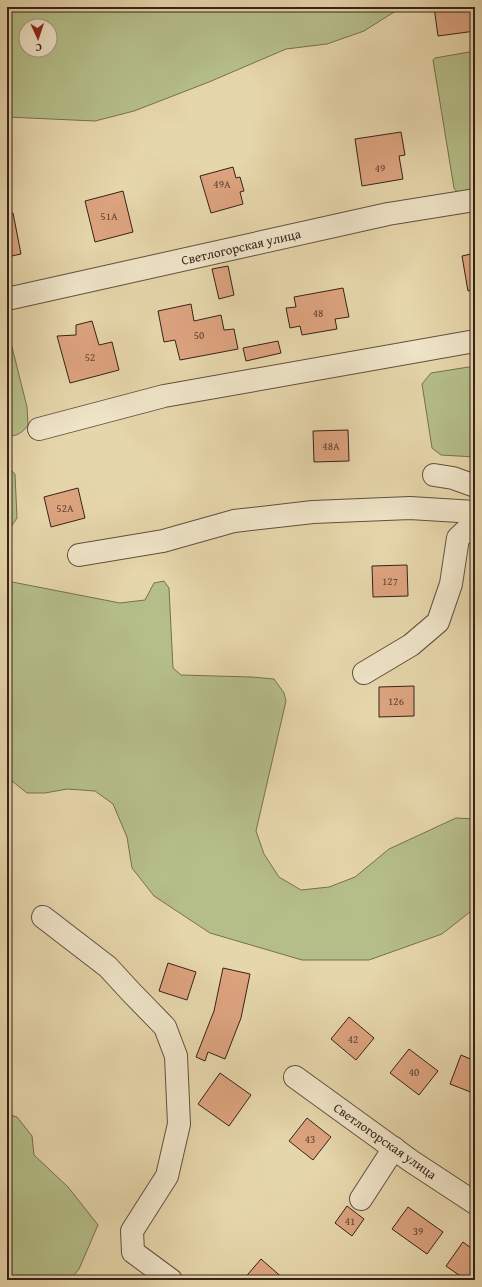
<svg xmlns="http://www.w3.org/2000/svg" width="482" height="1287" viewBox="0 0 482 1287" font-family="'Gentium Book Plus',serif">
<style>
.green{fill:#b5be89;stroke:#767052;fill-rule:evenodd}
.building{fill:#dca37f;stroke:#37221a}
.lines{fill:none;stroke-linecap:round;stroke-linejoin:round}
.minor-casing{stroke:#634f3e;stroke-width:24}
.minor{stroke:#efe4c8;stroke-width:22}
.labels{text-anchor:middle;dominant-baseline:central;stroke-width:4;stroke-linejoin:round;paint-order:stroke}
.number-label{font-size:11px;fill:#604233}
.street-label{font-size:13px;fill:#37221a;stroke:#efe4c8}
</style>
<rect width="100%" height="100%" fill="#e6d6ab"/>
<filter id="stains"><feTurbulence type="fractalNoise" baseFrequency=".005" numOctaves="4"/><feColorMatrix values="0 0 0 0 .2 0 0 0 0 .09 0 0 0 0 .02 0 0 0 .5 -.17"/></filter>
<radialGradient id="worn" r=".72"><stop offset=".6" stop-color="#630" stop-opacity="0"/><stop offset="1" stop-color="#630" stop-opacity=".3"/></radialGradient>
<g class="green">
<path d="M7,7H402L364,31L327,44L286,49L209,82L134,111L95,121L7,117ZM26,26H50V50H26Z"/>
<polygon points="475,51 475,192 457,192 454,188 433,60 435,58"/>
<path d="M7,327L27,407L28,425C22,433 18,436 7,436Z"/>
<polygon points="475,366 475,457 441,455 432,448 422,384 431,373"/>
<polygon points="7,466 15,474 17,518 7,533"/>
<polygon points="7,581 120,603 145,600 154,583 164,581 169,588 173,668 181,675 251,677 274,679 284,693 286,701 256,831 264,854 279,877 301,890 329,887 355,877 389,849 456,818 475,819 475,911 470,912 442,934 369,960 302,960 210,933 154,896 132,868 127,837 113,804 95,791 67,789 45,793 27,793 7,777"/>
<polygon points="7,1114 17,1117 32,1136 34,1155 68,1187 98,1225 79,1269 70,1280 7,1280"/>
</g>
<g class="building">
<polygon points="434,7 475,7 475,31 438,36"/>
<polygon points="401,132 405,155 399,156 403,179 362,186 355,139"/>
<polygon points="233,167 236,178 240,177 244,191 240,192 243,204 211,213 200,176"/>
<polygon points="123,191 133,232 95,242 85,201"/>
<polygon points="13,213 21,254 7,257 7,214"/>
<polygon points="475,253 475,289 468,291 462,256"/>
<polygon points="228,266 234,295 219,299 212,269"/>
<polygon points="343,288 349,317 335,319 337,329 302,335 300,326 290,328 286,308 296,307 294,297"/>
<polygon points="191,304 194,321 221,315 224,330 234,329 238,349 180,360 175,340 164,342 158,311"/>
<polygon points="92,321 99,345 112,342 119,370 70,383 57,336 76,335 76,325"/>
<polygon points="278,341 281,353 246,361 243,348"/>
<polygon points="348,430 349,461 314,462 313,431"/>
<polygon points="78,488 85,518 51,527 44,497"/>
<polygon points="407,565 408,596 373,597 372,566"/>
<polygon points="414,686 414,716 379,717 379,687"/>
<polygon points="168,963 196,972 187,1000 159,991"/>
<polygon points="223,968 250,974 241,1018 225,1059 208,1052 205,1061 196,1057 214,1011"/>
<polygon points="349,1017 374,1038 356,1060 331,1039"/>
<polygon points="409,1049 438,1071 419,1095 390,1073"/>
<polygon points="461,1055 475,1061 475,1088 473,1093 450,1084"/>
<polygon points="220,1073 251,1095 229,1126 198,1104"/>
<polygon points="307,1118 331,1137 313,1160 289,1141"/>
<polygon points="347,1206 364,1219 352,1236 335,1223"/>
<polygon points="408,1207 443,1232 427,1254 392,1229"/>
<polygon points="463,1242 475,1251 475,1280 466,1280 446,1266"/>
<polygon points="261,1259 285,1280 243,1280"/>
</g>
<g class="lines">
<g class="minor-casing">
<g id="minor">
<polyline points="7,299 388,214 475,200"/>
<polyline points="39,429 164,396 475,341"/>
<polyline points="434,475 453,478 475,486"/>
<polyline points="79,555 163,541 234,521 313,512 410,508 475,512"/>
<polyline points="364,673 411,645 438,622 451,584 458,538 475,522"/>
<polyline points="43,917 108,967 130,991 165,1027 176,1056 179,1124 167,1176 132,1231 133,1252 171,1280"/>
<polyline points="295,1077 411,1161 475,1203"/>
<polyline points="361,1199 394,1148"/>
</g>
</g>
<use href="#minor" class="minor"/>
</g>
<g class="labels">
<g class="number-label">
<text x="380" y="168">49</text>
<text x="222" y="184">49А</text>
<text x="109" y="216">51А</text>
<text x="318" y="313">48</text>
<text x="199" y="335">50</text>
<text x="90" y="357">52</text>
<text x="331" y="446">48А</text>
<text x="65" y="508">52А</text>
<text x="390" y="581">127</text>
<text x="396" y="701">126</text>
<text x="353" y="1039">42</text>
<text x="414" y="1072">40</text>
<text x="310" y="1139">43</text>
<text x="350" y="1221">41</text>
<text x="418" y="1231">39</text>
</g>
<g class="street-label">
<text transform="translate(241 247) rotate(-13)">Светлогорская улица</text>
<text transform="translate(385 1141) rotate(35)">Светлогорская улица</text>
</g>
</g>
<rect width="482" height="1287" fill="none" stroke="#e6d6ab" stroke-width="24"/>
<rect x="8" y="8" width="466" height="1271" fill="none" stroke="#37221a" stroke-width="2"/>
<rect x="12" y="12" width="458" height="1263" fill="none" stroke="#37221a"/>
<g transform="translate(38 38) rotate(177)"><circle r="19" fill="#efe4c8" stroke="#a59682"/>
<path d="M0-3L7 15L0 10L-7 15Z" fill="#8f2418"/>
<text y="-6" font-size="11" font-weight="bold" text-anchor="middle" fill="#37221a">С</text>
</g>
<rect width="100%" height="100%" filter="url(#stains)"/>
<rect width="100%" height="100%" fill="url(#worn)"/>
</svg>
